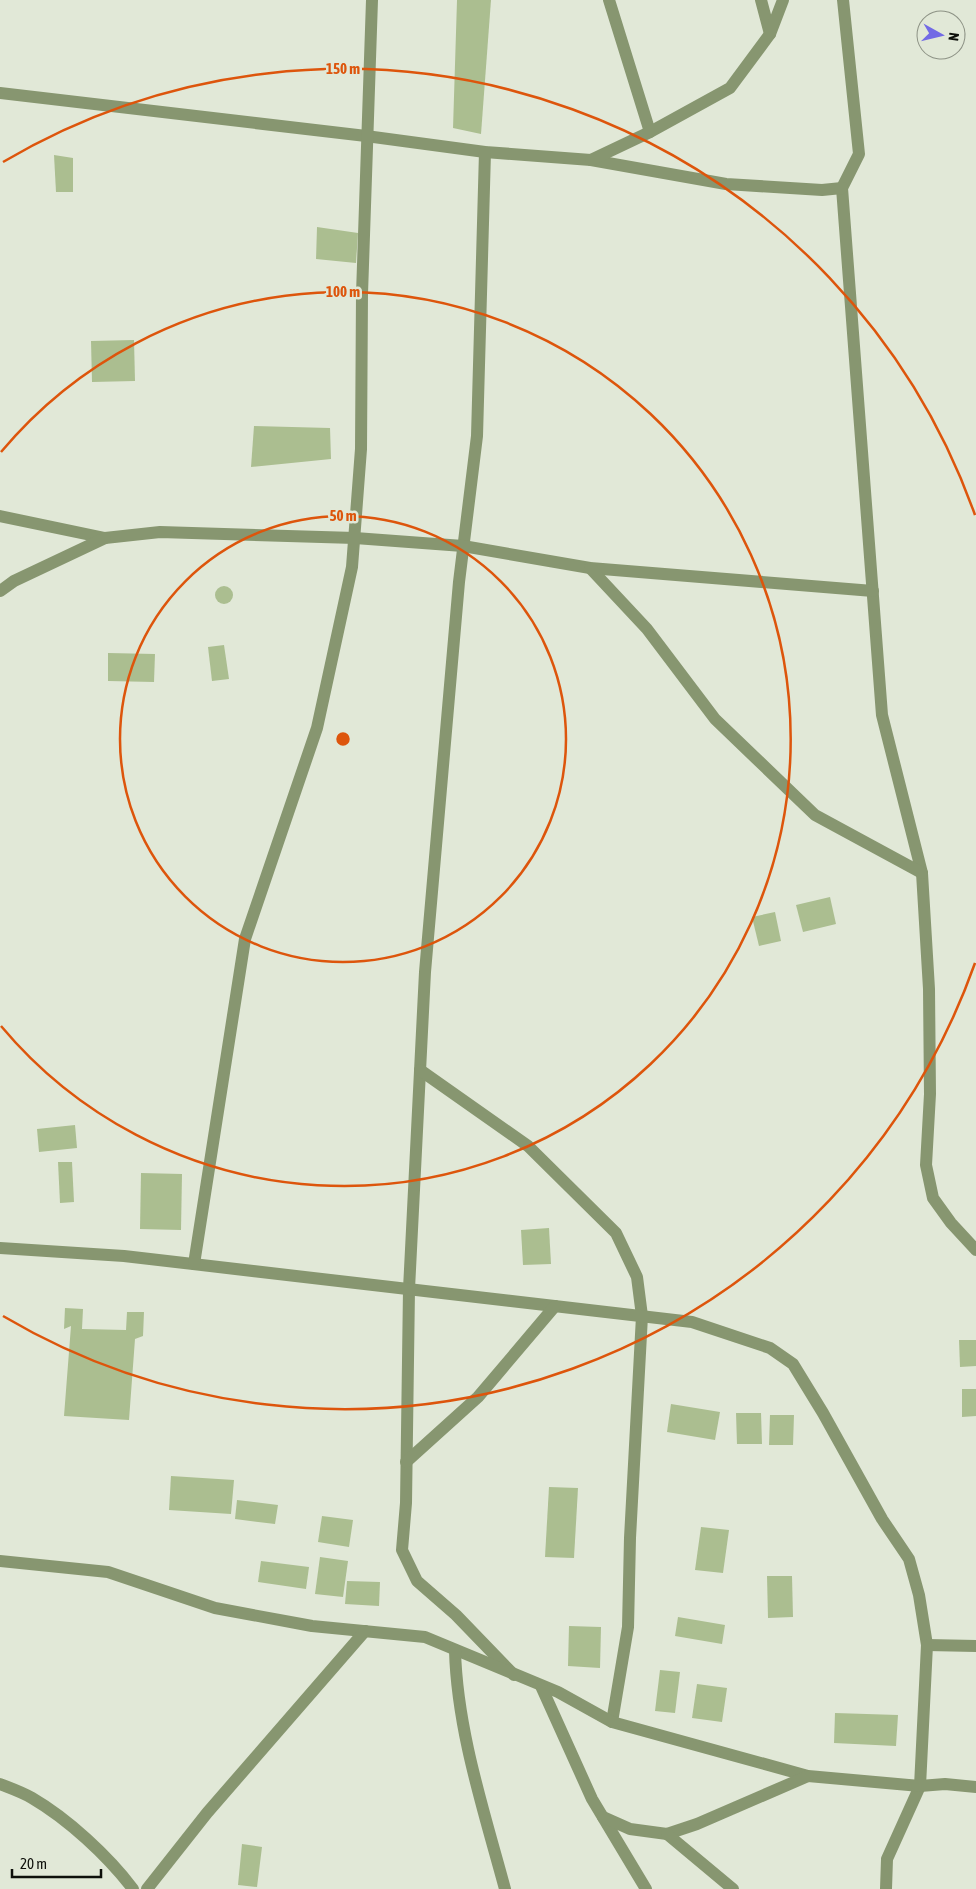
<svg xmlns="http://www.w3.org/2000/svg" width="976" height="1889" viewBox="0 0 976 1889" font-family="'Asap Condensed',sans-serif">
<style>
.building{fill:#abbe90}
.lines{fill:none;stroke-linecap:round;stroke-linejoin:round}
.minor{stroke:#879670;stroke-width:12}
.ring{fill:none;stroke:#dd550c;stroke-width:2.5}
.centre{fill:#dd550c;stroke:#e1e8d7;stroke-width:2.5}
.ring-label{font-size:15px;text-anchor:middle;font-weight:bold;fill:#dd550c;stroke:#e1e8d7;stroke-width:5;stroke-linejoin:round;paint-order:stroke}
</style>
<rect width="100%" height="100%" fill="#e1e8d7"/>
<g class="building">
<polygon points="457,0 491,0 481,134 453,128"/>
<polygon points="54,155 73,158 73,192 56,192"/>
<polygon points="317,227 358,233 356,263 316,259"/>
<polygon points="134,340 135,381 92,382 91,341"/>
<polygon points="254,426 330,428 331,459 251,467"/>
<circle cx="224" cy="595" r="9"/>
<polygon points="224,645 229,679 212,681 208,647"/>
<polygon points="108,653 155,654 154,682 108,681"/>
<polygon points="830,897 836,924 803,932 796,905"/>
<polygon points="775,912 781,941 759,946 752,917"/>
<polygon points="75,1125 77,1148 39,1152 37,1129"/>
<polygon points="58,1162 72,1162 74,1202 60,1203"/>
<polygon points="141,1173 182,1174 181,1230 140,1229"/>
<polygon points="549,1228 551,1264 523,1265 521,1230"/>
<polygon points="65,1308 83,1309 82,1329 126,1330 127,1312 144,1312 143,1336 135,1339 129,1420 64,1416 71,1326 64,1329"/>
<polygon points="959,1340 976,1340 976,1366 960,1367"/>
<polygon points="962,1389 976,1389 976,1416 962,1417"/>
<polygon points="671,1404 720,1412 715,1440 667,1432"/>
<polygon points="736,1413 761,1413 762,1444 737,1444"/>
<polygon points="770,1415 794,1415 793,1445 769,1445"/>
<polygon points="171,1476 234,1480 231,1514 169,1510"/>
<polygon points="549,1487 578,1488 574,1558 545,1557"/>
<polygon points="237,1500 278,1505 275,1524 235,1519"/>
<polygon points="322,1516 353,1520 349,1547 318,1542"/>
<polygon points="701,1527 729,1530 723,1573 695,1570"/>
<polygon points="320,1557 348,1561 343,1597 315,1594"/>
<polygon points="261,1561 309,1567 306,1589 258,1582"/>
<polygon points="767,1576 792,1576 793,1617 768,1618"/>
<polygon points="347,1581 380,1582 379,1606 345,1604"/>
<polygon points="678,1617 725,1625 722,1644 675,1636"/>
<polygon points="569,1626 601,1627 600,1668 568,1666"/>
<polygon points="660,1670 680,1672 675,1713 655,1711"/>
<polygon points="697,1684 727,1688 722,1722 692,1718"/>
<polygon points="835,1713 898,1715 896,1746 834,1743"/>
<polygon points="242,1844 262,1847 257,1887 238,1885"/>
</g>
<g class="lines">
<g class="minor">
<polyline points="609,0 650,132"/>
<polyline points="761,0 770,34"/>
<polyline points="843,0 859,154 842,188 882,715 922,873 929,989 930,1094 926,1165 933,1198 951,1223 976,1250"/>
<polyline points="0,93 366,136 485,152 591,160 726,184 822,190 842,188"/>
<polyline points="485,152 477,436 459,582 425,972 409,1289 406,1503 402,1550 417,1581 456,1615 514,1675"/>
<polyline points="591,160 650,132 730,88 770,34 783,0"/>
<polyline points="0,516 105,538 160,532 355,538 463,546 590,568 873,591"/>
<polyline points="590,568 647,629 715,719 815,815 922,873"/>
<polyline points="0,591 14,581 105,538"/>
<polyline points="420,1070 528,1146 616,1233 637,1277 642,1316 630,1538 628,1627 612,1722"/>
<polyline points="0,1248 124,1256 692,1322 770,1348 793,1364 823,1413 882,1519 909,1559 919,1595 927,1645 920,1786 887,1859 886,1889"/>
<polyline points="194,1264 245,939 317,728 352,567 361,449 362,294 372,0"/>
<polyline points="406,1462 478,1397 555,1306"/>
<polyline points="0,1561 108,1572 215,1608 312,1626 425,1637 558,1692 612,1722 808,1776 920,1786 945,1784 976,1787"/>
<polyline points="927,1645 976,1646"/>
<path d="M455,1650C457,1730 484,1811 505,1889"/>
<polyline points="541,1686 592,1799 646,1889"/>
<path d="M0,1784C10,1788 22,1792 32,1798C68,1819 108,1856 133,1889"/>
<polyline points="603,1817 630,1829 667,1834 697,1824 808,1776"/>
<polyline points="667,1834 733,1889"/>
<polyline points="147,1889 207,1813 365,1631"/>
</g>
</g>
<g class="ring">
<circle cx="343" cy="739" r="223"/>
<path d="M1 452A447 447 0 1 1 1 1026"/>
<path d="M975 963A670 670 0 0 1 3 1316M3 162A670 670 0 0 1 975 515"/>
</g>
<circle cx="343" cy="739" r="8" class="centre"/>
<g class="ring-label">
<text x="343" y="74">150 m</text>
<text x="343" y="297">100 m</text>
<text x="343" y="521">50 m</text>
</g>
<g transform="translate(941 35) rotate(98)"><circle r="24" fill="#e1e8d7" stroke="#8d9285"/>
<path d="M0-4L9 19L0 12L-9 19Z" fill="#726ae5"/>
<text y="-8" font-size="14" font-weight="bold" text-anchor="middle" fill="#0e100b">N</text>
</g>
<path d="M12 1869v8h89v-8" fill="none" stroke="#0e100b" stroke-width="2.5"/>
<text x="20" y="1869" font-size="15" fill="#0e100b" stroke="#e1e8d7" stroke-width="4" paint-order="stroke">20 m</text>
</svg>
